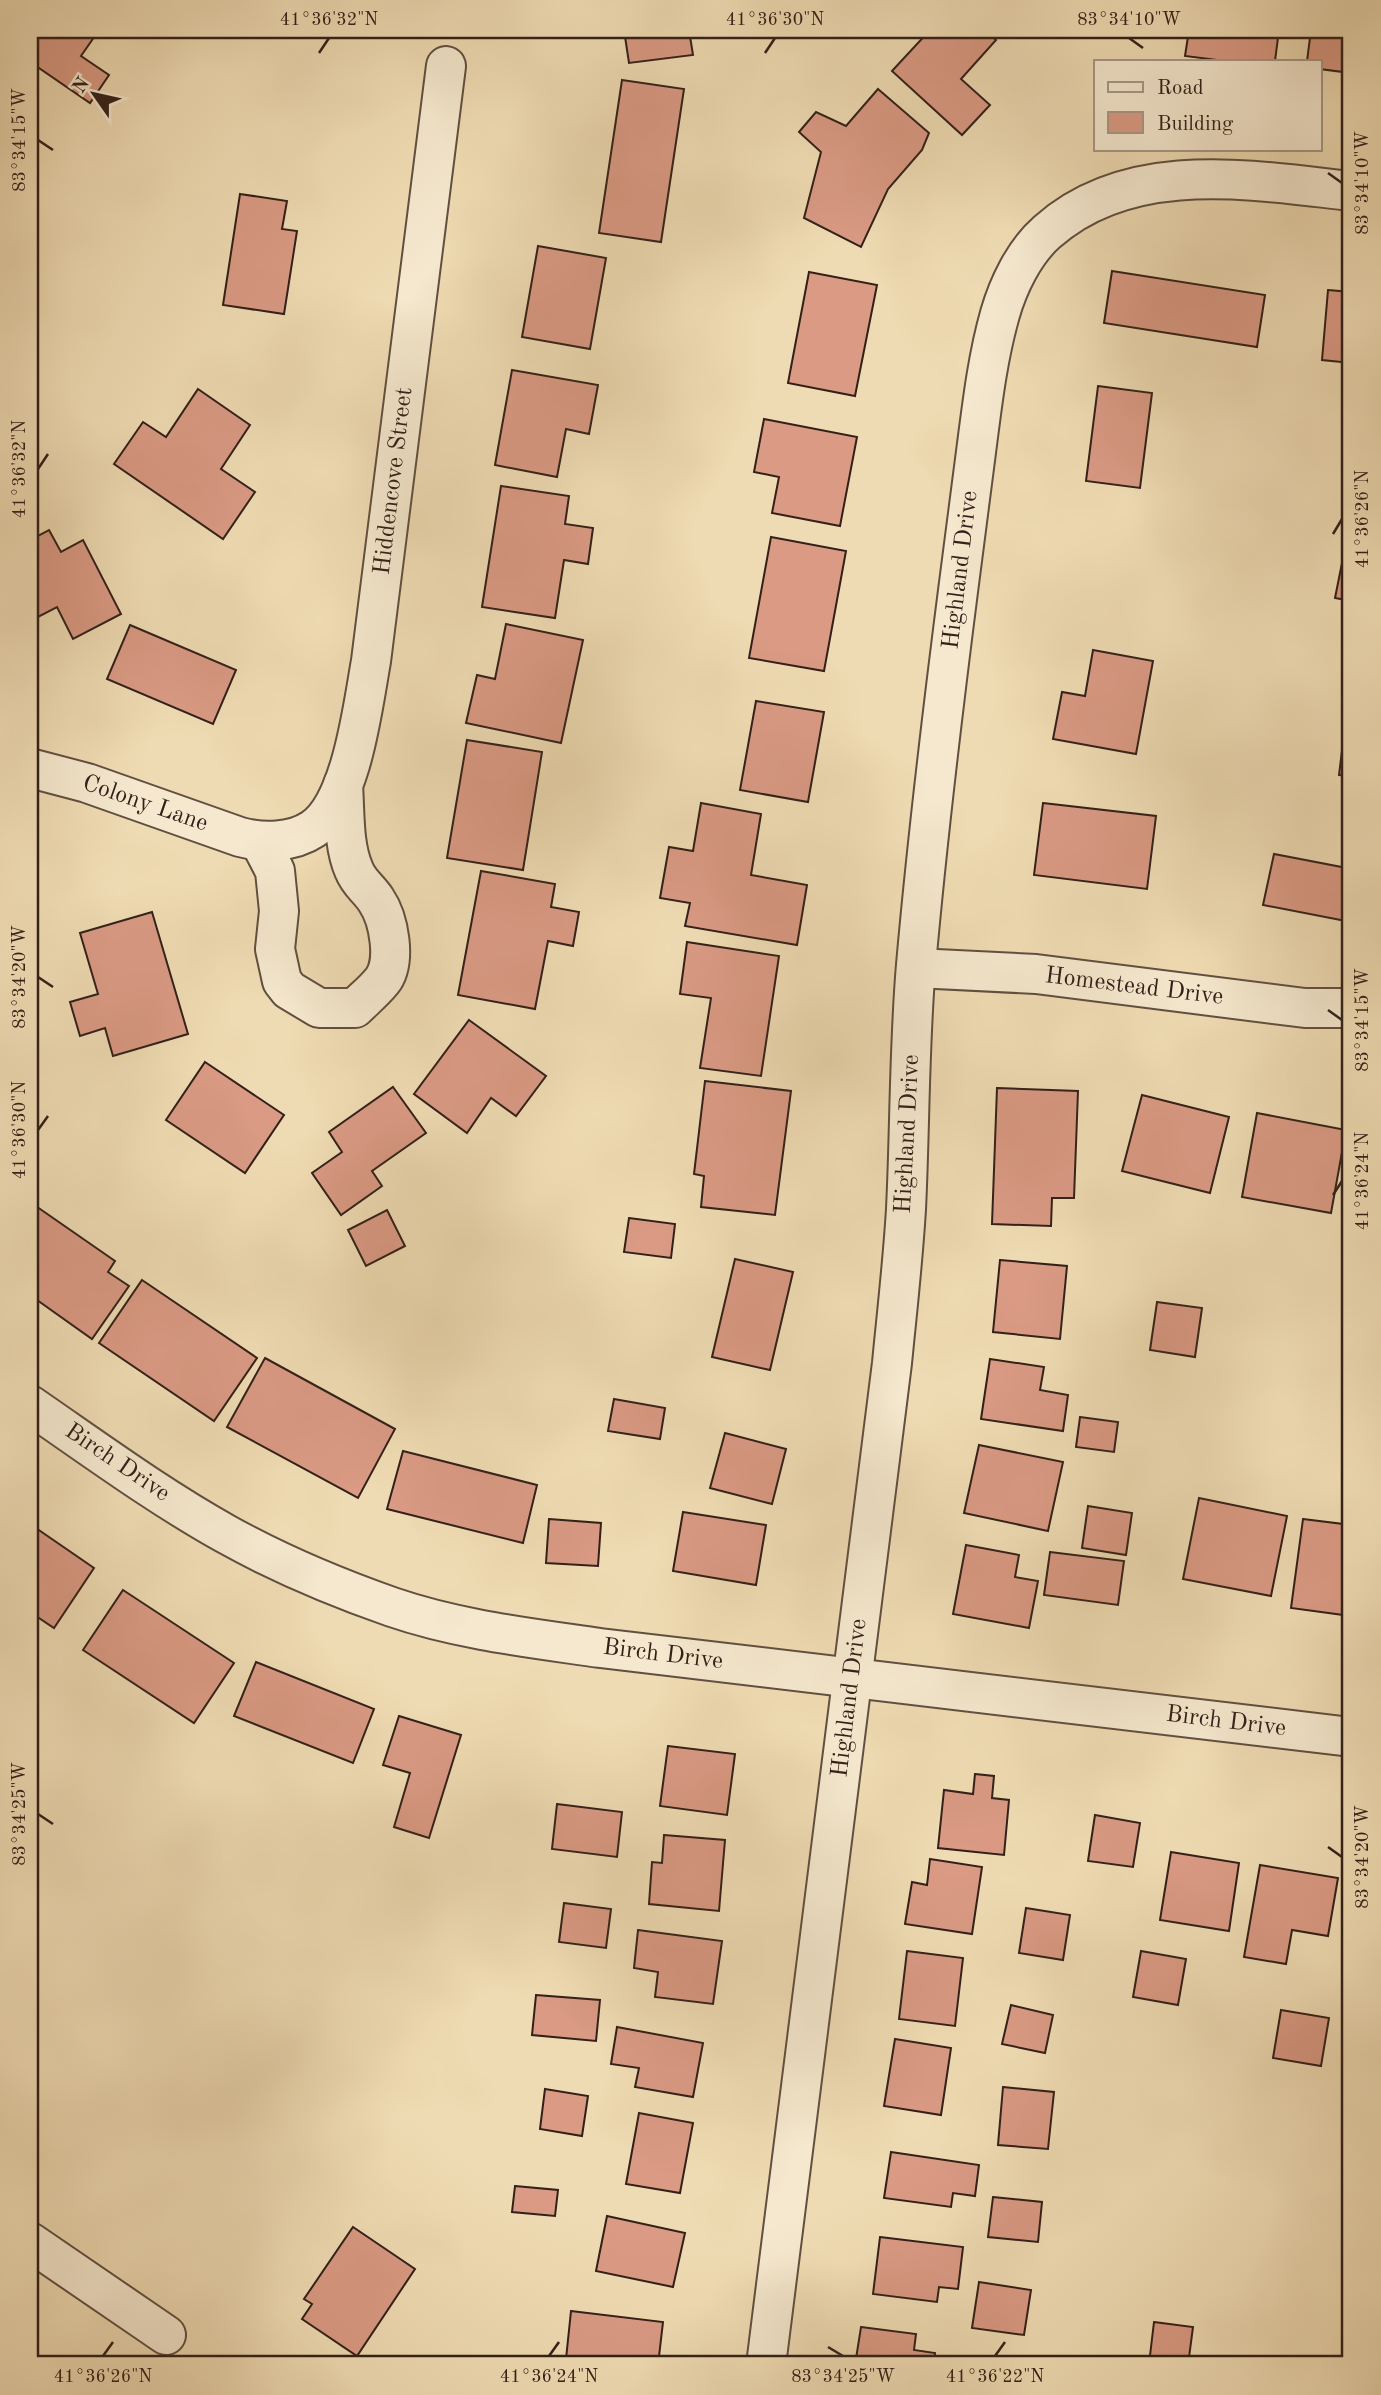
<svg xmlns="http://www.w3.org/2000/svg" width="1381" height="2395" viewBox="0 0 1381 2395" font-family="'Old Standard TT',serif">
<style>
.building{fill:#da9a84;stroke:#322019;stroke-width:2}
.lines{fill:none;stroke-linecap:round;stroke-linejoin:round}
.minor-casing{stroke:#614f40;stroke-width:42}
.minor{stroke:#f5e8ce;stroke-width:38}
.ticks{fill:none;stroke:#322019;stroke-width:2.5}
.labels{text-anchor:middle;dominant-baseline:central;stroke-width:7;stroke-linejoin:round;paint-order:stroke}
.street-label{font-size:24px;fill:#322019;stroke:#f5e8ce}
.neatline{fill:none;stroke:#322019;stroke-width:2.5}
.ticks-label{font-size:18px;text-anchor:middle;fill:#322019}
</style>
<rect width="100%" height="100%" fill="#efdbb3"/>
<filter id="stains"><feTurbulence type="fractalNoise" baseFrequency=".00286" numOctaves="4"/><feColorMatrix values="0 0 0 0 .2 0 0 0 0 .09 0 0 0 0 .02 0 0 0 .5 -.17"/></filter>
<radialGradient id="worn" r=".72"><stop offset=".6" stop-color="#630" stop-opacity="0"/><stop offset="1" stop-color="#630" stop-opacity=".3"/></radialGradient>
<g class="building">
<polygon points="30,30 99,30 81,56 109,75 90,103 33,64 30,69"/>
<polygon points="624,30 689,30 693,55 629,63"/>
<polygon points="930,30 985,30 996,40 961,79 990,105 962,135 892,71"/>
<polygon points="1189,30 1279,30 1275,61 1225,61 1185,56"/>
<polygon points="1311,30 1351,30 1351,73 1320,69 1320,61 1307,61"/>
<polygon points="622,80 684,89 661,242 599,233"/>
<polygon points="878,89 929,133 922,150 888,189 861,247 804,218 821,152 799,132 816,112 846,126"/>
<polygon points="240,194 287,201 282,229 297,231 284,314 223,305"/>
<polygon points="538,246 606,258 590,349 522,337"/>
<polygon points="1112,271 1265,295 1257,347 1104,323"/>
<polygon points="809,272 877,285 855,396 788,383"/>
<polygon points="1328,290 1351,292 1351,363 1322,360"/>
<polygon points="512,370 598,385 589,434 566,429 557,477 495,465"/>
<polygon points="1098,386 1152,393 1140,488 1086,481"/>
<polygon points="198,389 250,425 221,469 255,492 223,539 114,464 143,422 166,437"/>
<polygon points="764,419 857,437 840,526 772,513 779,477 754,472"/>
<polygon points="501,486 569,496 565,524 593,528 588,564 564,560 555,618 482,607"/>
<polygon points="49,530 61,552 83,540 121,614 73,639 57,607 30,621 30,540"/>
<polygon points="771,537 846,551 824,671 749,658"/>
<polygon points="1342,563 1351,565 1351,601 1335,598"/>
<polygon points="506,624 583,640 561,743 466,723 477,675 495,679"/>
<polygon points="130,625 236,670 213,724 107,679"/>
<polygon points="1093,650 1153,661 1136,754 1053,739 1062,692 1085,696"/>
<polygon points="1350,685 1351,685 1351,777 1339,775"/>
<polygon points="756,701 824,712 808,802 740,790"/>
<polygon points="467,740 542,752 523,870 447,858"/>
<polygon points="701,803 761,814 751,875 807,885 797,945 685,926 690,903 660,898 669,847 693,851"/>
<polygon points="1043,803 1156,816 1147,889 1034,875"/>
<polygon points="1351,850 1351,922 1263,905 1274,854 1347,868"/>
<polygon points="481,871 555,884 551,907 579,912 573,946 548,941 535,1009 458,995"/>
<polygon points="152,912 188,1034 113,1056 105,1028 80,1036 70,1002 98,994 80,933"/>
<polygon points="687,942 779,956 761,1076 700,1068 711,998 680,994"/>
<polygon points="469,1020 546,1076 516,1116 491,1098 467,1133 414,1094"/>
<polygon points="205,1062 284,1115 245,1173 166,1120"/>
<polygon points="705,1081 791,1091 775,1215 701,1207 704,1176 694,1174"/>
<polygon points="393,1087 426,1133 372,1171 382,1186 341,1215 312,1173 342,1152 329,1132"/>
<polygon points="997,1088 1078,1091 1074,1198 1052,1198 1051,1226 992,1224"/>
<polygon points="1142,1095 1229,1117 1210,1193 1122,1171"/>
<polygon points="1257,1113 1346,1130 1331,1213 1242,1197"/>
<polygon points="30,1202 115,1261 108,1272 129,1286 92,1339 30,1295"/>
<polygon points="387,1210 405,1246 366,1266 348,1230"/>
<polygon points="629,1218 675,1224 671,1258 624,1252"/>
<polygon points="735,1259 793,1272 770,1370 712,1357"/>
<polygon points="1000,1260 1067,1266 1060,1339 993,1332"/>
<polygon points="142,1280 257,1358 214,1421 99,1343"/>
<polygon points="1157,1302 1202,1308 1195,1357 1150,1350"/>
<polygon points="265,1358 395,1429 358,1498 227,1427"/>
<polygon points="990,1359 1044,1367 1040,1390 1068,1395 1063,1431 981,1419"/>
<polygon points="614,1399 665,1408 660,1439 608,1431"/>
<polygon points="1080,1417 1118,1422 1114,1452 1076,1447"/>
<polygon points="725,1433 786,1449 772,1504 710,1488"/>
<polygon points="979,1445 1063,1462 1048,1531 964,1513"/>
<polygon points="403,1451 537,1485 523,1543 387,1509"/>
<polygon points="1199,1498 1287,1516 1271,1596 1183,1579"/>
<polygon points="1088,1506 1132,1513 1126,1555 1082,1548"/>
<polygon points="683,1512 766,1525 756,1585 673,1571"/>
<polygon points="549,1519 601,1523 598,1566 546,1563"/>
<polygon points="1303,1519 1351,1525 1351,1616 1291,1608"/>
<polygon points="30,1524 94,1568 54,1628 30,1612"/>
<polygon points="966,1545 1019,1555 1015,1577 1038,1581 1029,1628 953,1614"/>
<polygon points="1050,1552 1124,1561 1118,1605 1044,1595"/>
<polygon points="123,1590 234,1663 194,1723 83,1650"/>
<polygon points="256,1662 374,1709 353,1763 234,1716"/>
<polygon points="399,1716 461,1735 429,1838 394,1827 410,1773 383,1765"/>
<polygon points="668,1746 735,1754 727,1815 660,1806"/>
<polygon points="975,1774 994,1776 992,1798 1009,1800 1004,1855 938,1848 944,1790 973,1794"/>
<polygon points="557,1804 622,1812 617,1857 552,1849"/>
<polygon points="1095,1815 1140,1823 1133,1867 1088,1861"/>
<polygon points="664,1835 725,1840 719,1911 649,1904 652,1862 662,1863"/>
<polygon points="1171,1852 1239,1863 1229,1931 1160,1920"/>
<polygon points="930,1859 982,1867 972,1934 905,1924 912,1882 927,1885"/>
<polygon points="1260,1865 1338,1878 1328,1936 1292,1930 1286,1964 1244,1957"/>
<polygon points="564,1903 611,1909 606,1948 559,1942"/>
<polygon points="1026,1908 1070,1915 1063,1960 1019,1953"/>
<polygon points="638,1930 722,1941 713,2004 655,1997 658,1972 634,1968"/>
<polygon points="907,1951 963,1958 955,2026 899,2019"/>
<polygon points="1141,1951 1186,1959 1178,2005 1133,1997"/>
<polygon points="536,1995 600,2000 596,2041 532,2035"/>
<polygon points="1011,2005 1053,2015 1045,2053 1002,2044"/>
<polygon points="1281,2010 1329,2018 1321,2066 1273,2058"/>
<polygon points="617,2027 703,2043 693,2097 635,2087 639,2068 611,2064"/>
<polygon points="895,2039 951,2048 941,2115 884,2106"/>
<polygon points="1003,2087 1054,2092 1048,2149 998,2145"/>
<polygon points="545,2089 588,2096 582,2136 540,2129"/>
<polygon points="639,2113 693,2123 680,2193 626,2184"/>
<polygon points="891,2152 979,2165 975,2196 953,2193 951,2207 884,2198"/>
<polygon points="515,2186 558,2190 555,2216 512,2212"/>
<polygon points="993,2197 1042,2202 1038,2242 988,2237"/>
<polygon points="607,2216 685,2233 673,2287 596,2271"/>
<polygon points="353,2227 415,2269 357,2356 302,2319 312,2304 304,2299"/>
<polygon points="880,2237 963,2247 958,2289 939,2287 937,2302 873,2294"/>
<polygon points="979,2282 1031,2290 1024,2335 972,2328"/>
<polygon points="571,2311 663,2322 658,2365 617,2365 566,2359"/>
<polygon points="1349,2316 1351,2317 1351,2365 1340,2365"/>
<polygon points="1154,2322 1193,2327 1188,2365 1149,2364"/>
<polygon points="861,2327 916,2334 914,2350 935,2353 934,2365 855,2365"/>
</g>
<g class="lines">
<g class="minor-casing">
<g id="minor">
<path d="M30,768L87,783L240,837C263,843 292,843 313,829C352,803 363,705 371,661L446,66"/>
<path d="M260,842L275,871L279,911L275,949L282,981L289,990L319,1008H355C364,999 374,991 382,981C397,962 389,919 376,900C369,889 359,883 354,870C343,845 345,812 343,785"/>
<polyline points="916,968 1036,974 1305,1008 1351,1008"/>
<path d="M30,1405C94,1449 158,1496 226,1534C278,1563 335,1587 392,1607C459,1630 531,1638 600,1648L1351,1737"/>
<polyline points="30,2242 166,2335"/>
<path d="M766,2365L892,1363C897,1312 903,1260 906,1209C910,1128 909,1046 916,965C927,841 942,716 958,591C964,545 970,499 976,452C982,406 987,360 1000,314C1008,286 1024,252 1047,232C1130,158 1251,180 1351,191"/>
</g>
</g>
<use href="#minor" class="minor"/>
</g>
<path class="ticks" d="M1129,38L1143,48M319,53L329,38M765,53L775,38M38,140L53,150M1328,173L1342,183M38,469L48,454M1333,534L1342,519M38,977L53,987M1328,1010L1342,1020M38,1130L48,1116M1333,1195L1342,1181M38,1814L53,1824M1328,1847L1342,1857M828,2347L843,2356M103,2356L113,2342M549,2356L559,2342M995,2356L1005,2342"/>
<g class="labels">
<g class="street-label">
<text transform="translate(394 481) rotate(-83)">Hiddencove Street</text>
<text transform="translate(961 570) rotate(-83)">Highland Drive</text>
<text transform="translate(145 804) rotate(19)">Colony Lane</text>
<text transform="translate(1134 987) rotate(7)">Homestead Drive</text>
<text transform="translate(908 1134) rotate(-87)">Highland Drive</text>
<text transform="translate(117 1463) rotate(34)">Birch Drive</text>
<text transform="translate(663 1655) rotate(7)">Birch Drive</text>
<text transform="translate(850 1698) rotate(-83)">Highland Drive</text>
<text transform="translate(1226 1722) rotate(7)">Birch Drive</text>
</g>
</g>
<rect width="1381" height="2395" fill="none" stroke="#efdbb3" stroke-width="77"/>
<rect x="1094" y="60" width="228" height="91" fill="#f5e8ce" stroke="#a79886" stroke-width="2"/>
<rect x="1108" y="82" width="35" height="10" fill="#f5e8ce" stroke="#a79886" stroke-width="2"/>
<text x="1157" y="94" font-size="21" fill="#322019">Road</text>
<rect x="1108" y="112" width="35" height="21" fill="#da9a84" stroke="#a79886" stroke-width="2"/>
<text x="1157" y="130" font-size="21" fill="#322019">Building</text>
<g transform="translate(94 94) rotate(304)" stroke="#f5e8ce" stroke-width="5" paint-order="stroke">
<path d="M0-5L12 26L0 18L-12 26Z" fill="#322019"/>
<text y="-10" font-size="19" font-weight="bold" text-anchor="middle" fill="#322019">N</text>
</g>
<rect x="38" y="38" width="1304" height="2318" class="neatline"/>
<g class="ticks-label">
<text x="329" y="25">41°36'32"N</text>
<text x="775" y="25">41°36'30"N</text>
<text x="1129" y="25">83°34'10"W</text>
<text transform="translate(19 140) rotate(-90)" y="6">83°34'15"W</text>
<text transform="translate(1362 183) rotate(-90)" y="6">83°34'10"W</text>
<text transform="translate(19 469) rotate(-90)" y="6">41°36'32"N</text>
<text transform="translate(1362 519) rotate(-90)" y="6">41°36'26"N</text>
<text transform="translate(19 977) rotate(-90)" y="6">83°34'20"W</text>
<text transform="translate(1362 1020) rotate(-90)" y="6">83°34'15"W</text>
<text transform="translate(19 1130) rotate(-90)" y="6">41°36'30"N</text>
<text transform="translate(1362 1181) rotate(-90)" y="6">41°36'24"N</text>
<text transform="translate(19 1814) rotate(-90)" y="6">83°34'25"W</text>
<text transform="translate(1362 1857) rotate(-90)" y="6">83°34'20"W</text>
<text x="103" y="2382">41°36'26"N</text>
<text x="549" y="2382">41°36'24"N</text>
<text x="843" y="2382">83°34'25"W</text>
<text x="995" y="2382">41°36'22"N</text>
</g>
<rect width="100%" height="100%" filter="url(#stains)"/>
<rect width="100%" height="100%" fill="url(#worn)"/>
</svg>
